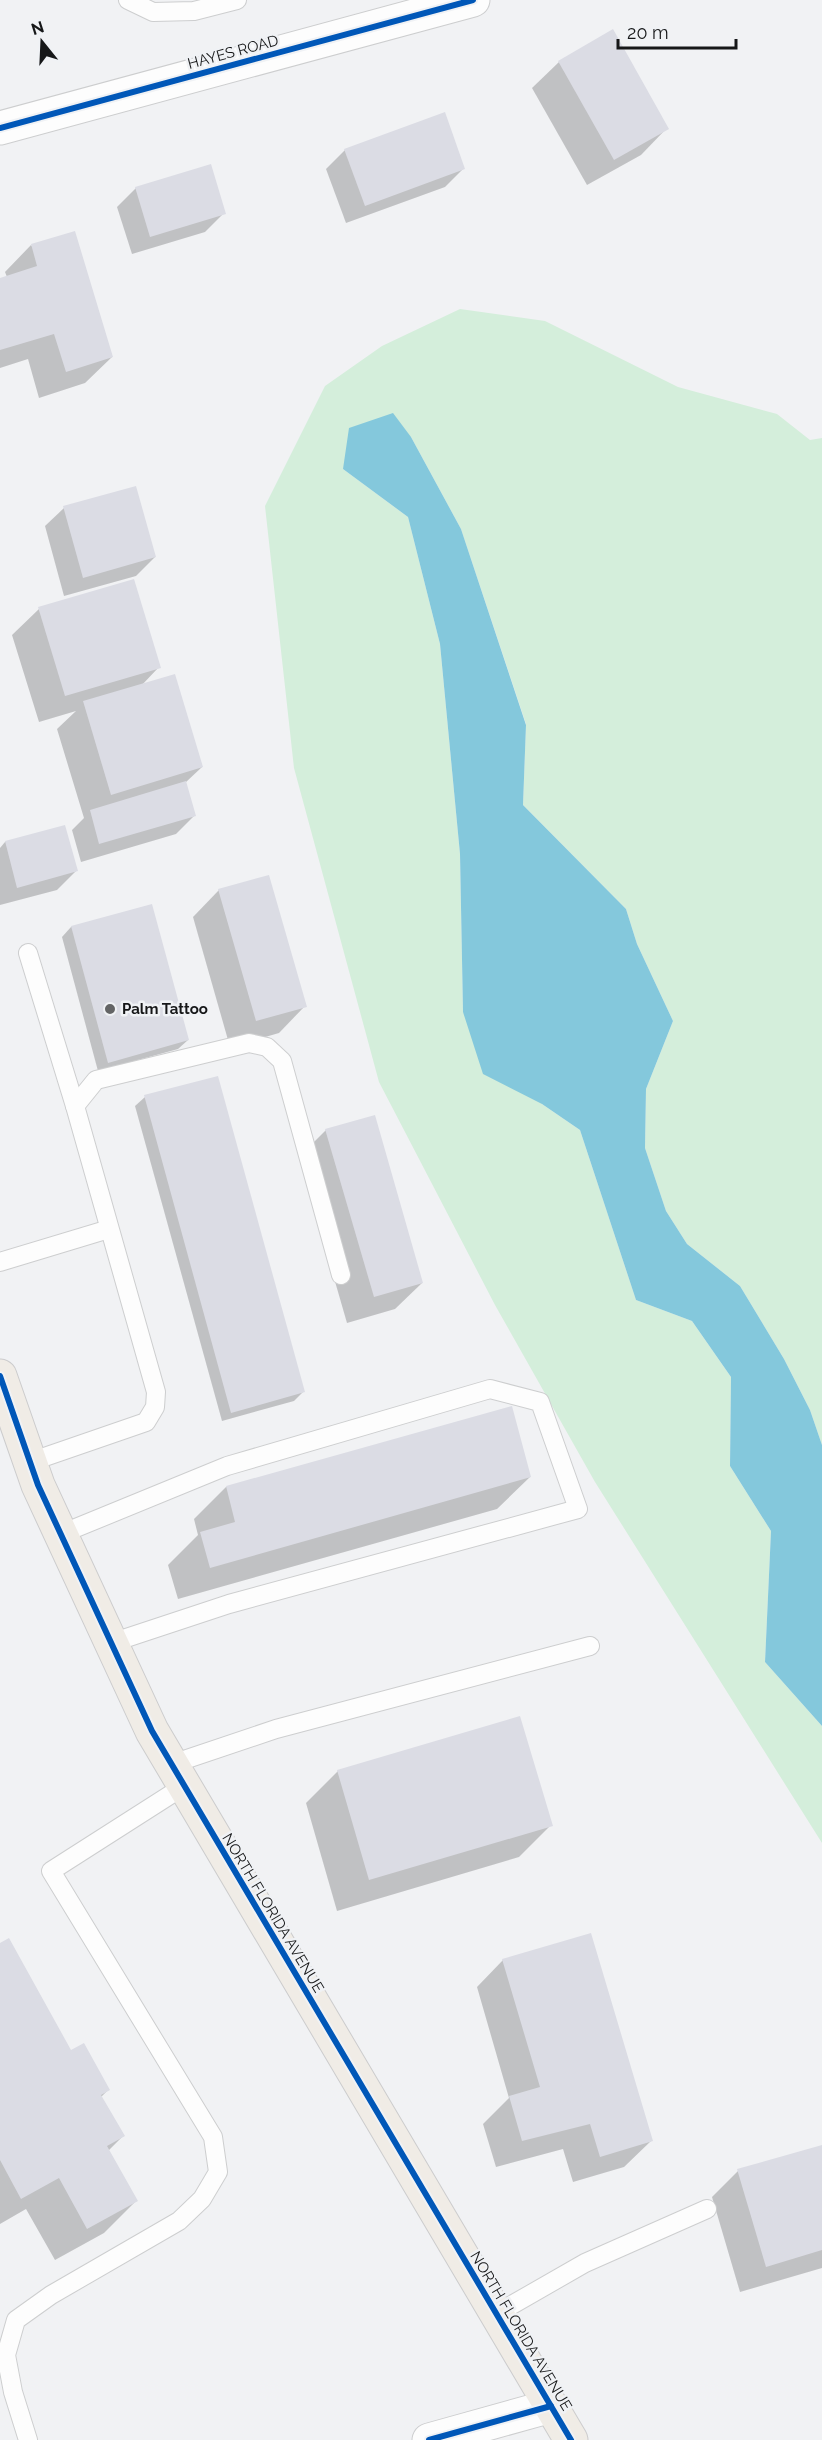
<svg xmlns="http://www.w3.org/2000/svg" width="822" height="2440" viewBox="0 0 822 2440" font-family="Raleway,sans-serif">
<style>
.green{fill:#d4eedb}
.water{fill:#84c8dc}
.shadow{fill:#0003}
.building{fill:#dbdce4}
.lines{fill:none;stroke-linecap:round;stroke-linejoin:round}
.lane-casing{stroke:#cdcecf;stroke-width:20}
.street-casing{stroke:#cdcecf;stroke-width:35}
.secondary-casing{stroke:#cdcecf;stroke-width:35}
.primary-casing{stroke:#cccccd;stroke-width:35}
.lane{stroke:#fdfdfd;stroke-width:18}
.street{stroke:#fdfdfd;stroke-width:33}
.secondary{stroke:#fdfdfd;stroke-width:33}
.primary{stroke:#f0ece6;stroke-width:33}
.cycleway-casing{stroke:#f0f2f5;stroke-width:10}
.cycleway{stroke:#0057b8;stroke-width:6}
.poi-dot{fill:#636465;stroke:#f0f2f5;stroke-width:2}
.labels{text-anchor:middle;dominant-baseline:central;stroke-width:5;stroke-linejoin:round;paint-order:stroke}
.street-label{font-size:15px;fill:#161718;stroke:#f0f2f5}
.poi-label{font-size:15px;font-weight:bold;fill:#161718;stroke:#f0f2f5;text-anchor:start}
</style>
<rect width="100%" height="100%" fill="#f1f2f4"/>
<polygon class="green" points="460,309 545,321 678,387 777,414 810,440 822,438 822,1445 810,1410 784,1359 740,1286 687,1244 666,1211 645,1148 646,1089 673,1021 637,944 626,909 523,805 526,724 461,529 411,437 343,469 408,517 440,644 460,854 463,1012 542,1104 580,1130 636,1300 692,1321 731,1377 730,1466 771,1531 765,1662 822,1726 822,1843 595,1482 495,1305 379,1082 294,768 265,506 325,386 382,346"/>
<polygon class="water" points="393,413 411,437 461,529 526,725 523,805 626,909 637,944 673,1021 646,1089 645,1148 666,1211 687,1244 740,1286 784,1359 810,1410 822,1445 822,1726 765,1662 771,1531 730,1466 731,1377 692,1321 636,1300 580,1130 542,1104 483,1074 463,1012 460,854 440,644 408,517 343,469 349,428"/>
<g class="shadow">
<polygon points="559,62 667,128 641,155 587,185 532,88"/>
<polygon points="345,150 464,168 445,187 346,223 326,169"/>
<polygon points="136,188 224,213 205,232 132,254 117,207"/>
<polygon points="31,245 112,357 85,383 39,398 28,359 0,368 0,279 7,277 5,272"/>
<polygon points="64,508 155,557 136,576 64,596 45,526"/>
<polygon points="39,609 159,667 141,686 202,767 185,783 195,815 176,834 81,862 72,830 84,818 57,729 76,711 39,722 12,635"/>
<polygon points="64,827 76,871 57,890 0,905 0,848 5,842"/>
<polygon points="219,890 305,1006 279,1033 230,1047 193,917"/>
<polygon points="151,905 188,1040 178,1049 98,1071 62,937 71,927"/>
<polygon points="145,1097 303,1392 294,1401 222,1421 135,1106"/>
<polygon points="326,1130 422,1283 395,1309 347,1323 299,1157"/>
<polygon points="530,1477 497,1509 178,1599 168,1565 198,1535 194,1519 226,1487"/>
<polygon points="338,1771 551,1825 519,1857 337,1911 306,1803"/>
<polygon points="0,1945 70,2052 108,2090 101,2097 123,2136 108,2151 136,2201 104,2233 55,2260 26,2209 0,2224"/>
<polygon points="503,1960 651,2141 624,2167 573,2182 563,2149 496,2167 483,2124 509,2098 477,1987"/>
<polygon points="822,2146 822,2268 740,2292 712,2197 738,2171"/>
</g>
<g class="building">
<polygon points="613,29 669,129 614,160 558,61"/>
<polygon points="445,112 465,169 365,206 344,149"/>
<polygon points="211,164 226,214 150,237 135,187"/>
<polygon points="75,231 113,357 66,372 54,334 0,350 0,278 37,266 31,244"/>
<polygon points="136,486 156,557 83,578 63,506"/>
<polygon points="134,579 161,668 65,696 38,607"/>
<polygon points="175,674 203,767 111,795 83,701"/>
<polygon points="186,781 196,816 99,844 90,810"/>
<polygon points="65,825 78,871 17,888 5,841"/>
<polygon points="269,875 307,1007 256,1021 218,889"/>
<polygon points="152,904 189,1040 108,1063 71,926"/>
<polygon points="218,1076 305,1392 231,1413 144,1095"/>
<polygon points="375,1115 423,1283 374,1297 325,1129"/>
<polygon points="512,1406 531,1477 210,1568 200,1532 235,1522 226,1486"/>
<polygon points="520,1716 553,1826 369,1880 337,1770"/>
<polygon points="591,1933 653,2141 600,2157 590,2124 522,2141 509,2096 540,2087 502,1959"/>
<polygon points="9,1938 71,2050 84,2043 110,2090 101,2095 125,2136 107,2146 138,2201 87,2229 59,2178 21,2199 0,2160 0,1943"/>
<polygon points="822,2145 822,2250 766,2267 737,2169"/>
</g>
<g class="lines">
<g class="lane-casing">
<g id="lane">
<polyline points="128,0 153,12 194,11 237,0"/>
<polyline points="28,953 75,1106"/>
<polyline points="0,1262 109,1229"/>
<polyline points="30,1462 146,1422 155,1407 156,1392 75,1106 96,1080 249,1043 267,1047 282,1061 341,1275"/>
<polyline points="61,1534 227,1466 490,1389 540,1402 578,1509 229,1604 111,1643"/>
<polyline points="172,1764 276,1729 590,1646"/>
<polyline points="496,2314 585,2263 707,2209"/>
<polyline points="28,2440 13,2392 6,2355 16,2320 51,2295 179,2221 202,2199 218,2172 213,2137 51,1871 184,1786"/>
</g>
</g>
<g class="street-casing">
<polyline id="street" points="0,128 473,0"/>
</g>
<g class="secondary-casing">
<polyline id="secondary" points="429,2440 551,2406"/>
</g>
<g class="primary-casing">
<polyline id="primary" points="0,1376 38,1485 152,1731 571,2440"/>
</g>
<use href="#lane" class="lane"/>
<use href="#street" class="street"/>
<use href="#secondary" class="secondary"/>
<use href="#primary" class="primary"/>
<g class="cycleway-casing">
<g id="cycleway">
<polyline points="0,128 473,0"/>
<polyline points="0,1376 38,1485 152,1731 571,2440"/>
<polyline points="429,2440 551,2406"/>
</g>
</g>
<use href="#cycleway" class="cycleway"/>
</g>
<circle class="poi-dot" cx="110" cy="1009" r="6"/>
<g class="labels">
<g class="street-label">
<text transform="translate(233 52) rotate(-15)">HAYES ROAD</text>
<text transform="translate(273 1913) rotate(59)">NORTH FLORIDA AVENUE</text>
<text transform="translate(521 2331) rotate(59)">NORTH FLORIDA AVENUE</text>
</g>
<g class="poi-label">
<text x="122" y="1009">Palm Tattoo</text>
</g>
</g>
<g transform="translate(42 42) rotate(342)" stroke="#f0f2f5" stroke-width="4.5" paint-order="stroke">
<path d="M0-4.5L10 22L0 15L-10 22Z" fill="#161718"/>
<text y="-9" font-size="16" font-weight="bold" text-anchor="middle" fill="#161718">N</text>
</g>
<path d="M618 39v9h118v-9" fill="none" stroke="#161718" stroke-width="3"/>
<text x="627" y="39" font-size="18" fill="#161718" stroke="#f0f2f5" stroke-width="4.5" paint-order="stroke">20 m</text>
</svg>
